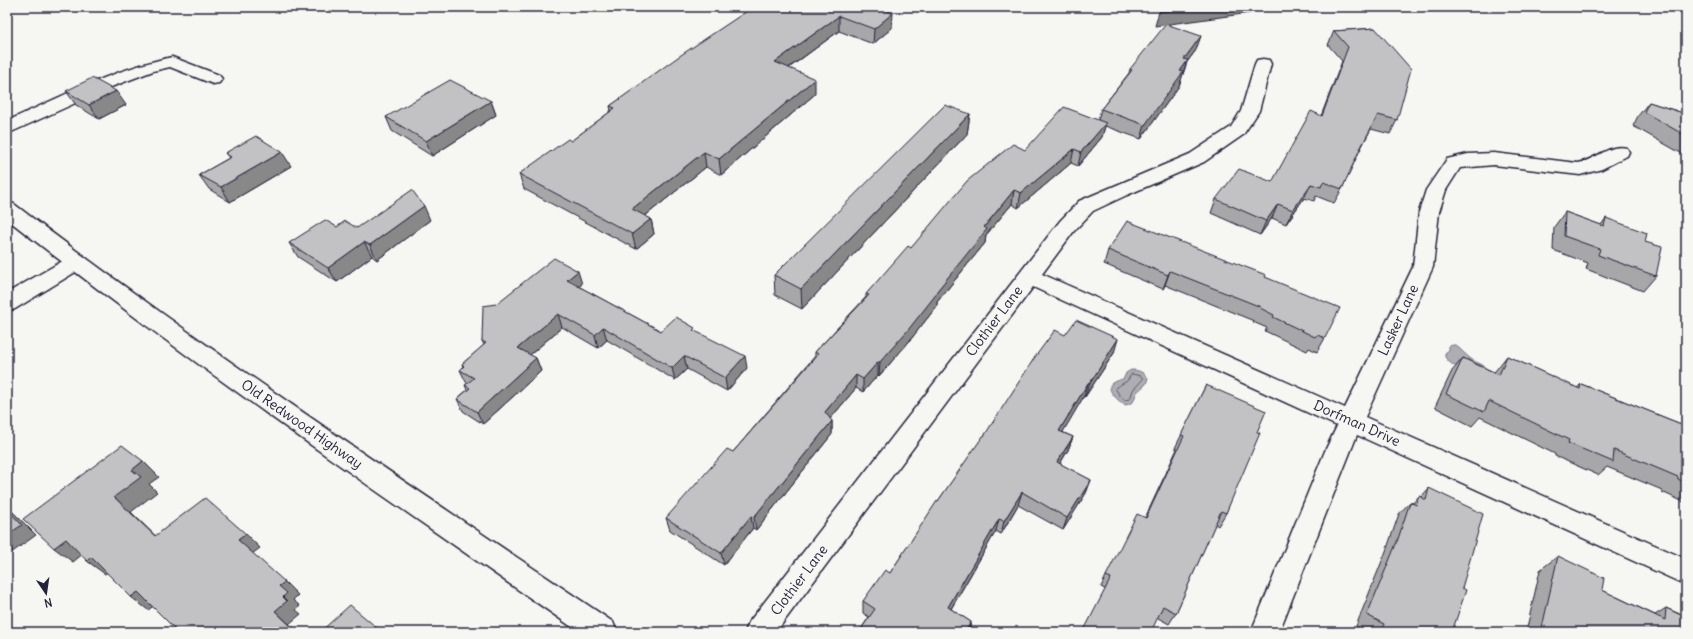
<svg xmlns="http://www.w3.org/2000/svg" width="1693" height="639" viewBox="0 0 1693 639" font-family="Delius,sans-serif">
<style>
.water{fill:#adadb3;stroke:#757583}
.lines{fill:none;stroke-linecap:round;stroke-linejoin:round}
.shore{stroke:#5a5a6b;stroke-width:1}
.minor-casing{stroke:#22223b;stroke-width:3}
.major-casing{stroke:#22223b;stroke-width:3}
.minor{fill:#f6f6f2;fill-rule:evenodd}
.major{fill:#f6f6f2;fill-rule:evenodd}
.wall{fill:#a7a7a9;stroke:#22223b}
.shaded-wall{fill:#888889;stroke:#22223b}
.building{fill:#c2c2c4;stroke:#22223b}
.labels{text-anchor:middle;dominant-baseline:central;stroke-width:3;stroke-linejoin:round;paint-order:stroke}
.street-label{font-size:14px;fill:#22223b;stroke:#f6f6f2}
</style>
<rect width="100%" height="100%" fill="#f6f6f2"/>
<filter id="ink" filterUnits="userSpaceOnUse"><feTurbulence type="fractalNoise" baseFrequency=".025" numOctaves="2"/><feDisplacementMap in="SourceGraphic" scale="8" xChannelSelector="R" yChannelSelector="G"/><feConvolveMatrix kernelMatrix="1 2 1 2 8 2 1 2 1" color-interpolation-filters="sRGB"/></filter>
<g filter="url(#ink)">
<g class="water">
<path d="M1453,345H1456C1461,350 1465,354 1471,359C1477,364 1486,363 1487,373C1471,371 1455,371 1445,357V353L1449,350V346Z"/>
<path d="M1131,370C1139,370 1143,372 1148,378L1146,384L1137,392L1133,402L1126,405C1120,403 1104,389 1112,383C1116,381 1121,380 1124,378L1126,373Z"/>
</g>
<g class="lines">
<polygon class="shore" points="1132,374 1141,376 1143,379 1133,390 1130,399 1125,400 1120,396 1115,388 1127,381"/>
<g class="minor-casing">
<g id="minor">
<path d="M172,57L219,75L222,79L219,83L213,84L170,67L153,71L111,87L7,134V121C61,97 114,69 172,57Z"/>
<path d="M1263,59L1269,60L1271,64L1259,111L1243,135L1204,162L1127,195L1093,211L1074,231L1042,274L1345,408L1413,267L1419,212L1426,190L1447,159L1468,154L1494,153L1577,163C1595,161 1609,143 1627,148L1629,152L1627,156L1602,169L1580,175L1494,165L1460,168L1446,190L1439,212L1433,267L1365,417L1686,559V585L1357,435L1279,632H1251L1325,451L1337,426L1033,287L776,632H745L749,622L1060,221L1079,201L1190,154L1231,127L1241,111L1255,64L1257,60Z"/>
<polygon points="75,256 82,258 85,263 82,268 15,309 7,311 7,293 68,258"/>
</g>
</g>
<g class="major-casing">
<path id="major" d="M7,202L14,204C208,352 411,486 613,622L617,632H579C386,498 192,365 7,219Z"/>
</g>
<use href="#minor" class="minor"/>
<use href="#major" class="major"/>
</g>
<g class="wall">
<polygon points="753,7 876,7 892,28 873,44 839,31 789,68 815,94 721,175 706,167 645,216 651,219 654,234 636,249 524,189 519,174 571,141 611,111 610,106"/>
<polygon points="1375,28 1397,120 1390,134 1371,129 1359,152 1342,189 1334,203 1316,196 1314,201 1304,198 1286,224 1272,218 1260,235 1211,213 1216,199 1272,182 1321,116 1342,61 1328,45 1334,31"/>
<polygon points="1196,50 1187,62 1179,86 1141,139 1105,126 1102,137 1078,166 1071,163 1018,208 1012,204 986,235 985,243 937,302 937,306 907,344 879,376 878,375 863,392 856,388 830,419 832,421 832,434 756,530 753,528 724,565 670,530 666,518 733,452 815,356 815,352 866,297 866,294 911,248 1025,150 1098,120 1101,109 1129,73 1130,69"/>
<polygon points="66,91 126,105 99,119 76,105"/>
<polygon points="491,101 496,115 432,156 392,131 386,117"/>
<polygon points="1649,102 1686,114 1686,156 1633,126 1638,116"/>
<polygon points="970,114 967,134 802,309 775,295 774,275"/>
<polygon points="225,153 291,166 230,202 209,189 199,175 229,158"/>
<polygon points="1565,212 1601,225 1606,218 1645,242 1656,276 1643,291 1586,269 1588,263 1553,250 1554,227"/>
<polygon points="430,220 377,260 372,256 337,282 298,257 289,243 337,227 357,228"/>
<polygon points="1108,250 1265,277 1325,338 1317,352 1309,348 1307,351 1265,331 1267,328 1253,322 1254,321 1165,285 1163,289 1104,264"/>
<polygon points="582,284 578,286 661,331 696,332 747,368 727,391 687,369 675,380 607,340 598,348 562,327 530,355 536,358 541,371 483,424 463,411 457,399 467,390 465,385 468,383 466,382 460,370 463,367 462,364 484,345 482,341 496,304"/>
<polygon points="1065,335 1114,353 1085,397 1084,396 1062,432 1073,437 1068,450 1060,464 1091,480 1086,493 1063,530 1018,505 1001,534 996,531 951,609 971,622 969,632 859,632 869,617 863,613 863,601 890,573 938,501 984,436"/>
<polygon points="1507,356 1577,388 1581,384 1686,426 1686,503 1662,492 1662,490 1607,467 1598,475 1555,456 1555,454 1480,417 1472,426 1435,407 1452,371 1463,358 1494,372 1496,370"/>
<polygon points="1206,385 1257,432 1226,513 1218,526 1215,524 1176,613 1169,624 1101,587 1106,576 1145,518 1177,449 1175,448"/>
<polygon points="1429,488 1462,588 1452,632 1367,632 1356,626 1386,551 1399,514 1410,502 1413,503 1419,496 1421,497"/>
<polygon points="1558,556 1602,590 1655,615 1666,608 1682,615 1686,613 1686,632 1526,632 1540,570"/>
</g>
<g class="shaded-wall">
<polygon points="1198,7 1252,7 1250,13 1155,26 1159,12"/>
<polygon points="893,13 892,28 873,44 874,29"/>
<polygon points="839,16 839,31 776,77 775,62"/>
<polygon points="1201,36 1196,50 1187,62 1179,86 1141,139 1145,125 1184,59"/>
<polygon points="815,79 815,94 721,175 719,159"/>
<polygon points="116,91 126,105 99,119 89,105"/>
<polygon points="491,101 496,115 432,156 426,141"/>
<polygon points="970,114 967,134 802,309 801,289"/>
<polygon points="1106,123 1102,137 1078,166 1081,152"/>
<polygon points="1074,149 1071,163 1018,208 1021,193"/>
<polygon points="282,152 291,166 230,202 221,187"/>
<polygon points="704,152 706,167 635,224 632,209"/>
<polygon points="1311,184 1304,198 1286,224 1293,210"/>
<polygon points="1014,190 1012,204 986,235 985,243 937,302 937,306 907,344 879,376 880,362 937,291 984,227"/>
<polygon points="1278,204 1272,218 1260,235 1266,221"/>
<polygon points="424,206 430,220 377,260 370,245"/>
<polygon points="651,219 654,234 636,249 632,234"/>
<polygon points="364,242 372,256 337,282 328,268"/>
<polygon points="578,271 582,284 571,293 567,280"/>
<polygon points="1170,271 1165,285 1163,289 1168,275"/>
<polygon points="558,314 562,327 524,360 518,348"/>
<polygon points="603,327 607,340 598,348 595,335"/>
<polygon points="1118,339 1114,353 1085,397 1090,383"/>
<polygon points="684,356 687,369 675,380 672,368"/>
<polygon points="745,356 747,368 727,391 725,378"/>
<polygon points="536,358 541,371 483,424 477,412"/>
<polygon points="878,362 878,375 863,392 863,379"/>
<polygon points="856,375 856,388 825,425 825,412"/>
<polygon points="1088,383 1084,396 1056,444 1059,431"/>
<polygon points="832,421 832,434 756,530 754,517"/>
<polygon points="1073,437 1068,450 1053,475 1057,462"/>
<polygon points="143,461 159,477 149,484 157,492 131,512 171,551 155,536 114,497 132,470"/>
<polygon points="1091,480 1086,493 1063,530 1067,518"/>
<polygon points="1022,492 1018,505 1001,534 1004,521"/>
<polygon points="7,507 12,511 36,535 7,556"/>
<polygon points="751,516 753,528 724,565 721,553"/>
<polygon points="999,519 996,531 945,619 948,607"/>
<polygon points="246,534 260,548 252,554 238,540"/>
<polygon points="66,539 84,553 73,562 54,548"/>
<polygon points="91,557 109,571 105,574 87,561"/>
<polygon points="285,582 298,595 293,600 300,606 296,610 301,614 289,624 298,632 275,611 283,597 279,586"/>
<polygon points="138,592 155,605 148,610 131,597"/>
<polygon points="971,622 969,632 965,632"/>
</g>
<g class="building">
<polygon points="753,7 876,7 893,13 874,29 839,16 775,62 815,79 719,159 704,152 632,209 651,219 632,234 519,174 568,139 571,141 615,108 610,106 678,57"/>
<polygon points="1163,7 1198,7 1159,12"/>
<polygon points="1166,24 1201,36 1184,59 1188,60 1180,71 1183,72 1145,125 1101,109 1132,70 1130,69"/>
<polygon points="1375,28 1411,69 1397,120 1378,115 1360,149 1342,189 1323,182 1321,187 1311,184 1293,210 1278,204 1266,221 1216,199 1239,169 1272,182 1311,111 1322,116 1348,47 1334,31"/>
<polygon points="92,78 116,91 89,105 66,91"/>
<polygon points="450,80 491,101 426,141 386,117"/>
<polygon points="1649,102 1686,114 1686,136 1644,112"/>
<polygon points="945,105 970,114 801,289 774,275"/>
<polygon points="1064,107 1106,123 1081,152 1074,149 1021,193 1014,190 984,227 987,229 937,291 938,292 908,330 880,362 878,362 863,379 856,375 825,412 832,421 754,517 751,516 721,553 666,518 727,449 733,452 818,354 815,352 869,295 866,294 908,246 911,248 967,181 1013,144 1025,150"/>
<polygon points="256,136 282,152 221,187 199,175 231,157 225,153"/>
<polygon points="412,190 424,206 370,245 364,242 328,268 289,243 325,220 337,227 345,221 357,228"/>
<polygon points="1565,212 1604,226 1606,218 1647,233 1645,242 1662,247 1656,276 1598,255 1600,249 1564,236"/>
<polygon points="1127,221 1266,275 1265,277 1340,308 1325,338 1317,335 1315,337 1273,317 1274,315 1260,308 1261,307 1170,271 1168,275 1108,250"/>
<polygon points="554,258 578,271 567,280 661,331 676,317 695,328 693,330 745,356 725,378 684,356 672,368 603,327 595,335 558,314 518,348 536,358 477,412 457,399 470,388 465,385 474,378 460,370 464,366 462,364 486,343 482,341 483,306 496,304"/>
<polygon points="1076,320 1118,339 1090,383 1088,383 1059,431 1073,437 1057,462 1091,480 1067,518 1022,492 1004,521 999,519 948,607 971,622 965,632 859,632 875,609 863,601 885,570 890,573 937,501 938,501 983,436 984,436 1035,357 1055,330 1065,335"/>
<polygon points="1507,356 1580,389 1581,384 1686,426 1686,483 1678,479 1678,477 1614,450 1613,462 1568,443 1569,440 1489,401 1484,412 1446,394 1463,358 1499,375"/>
<polygon points="1206,385 1266,411 1257,432 1260,433 1226,513 1221,511 1176,613 1163,606 1151,632 1083,632 1111,578 1106,576 1137,514 1146,518 1184,436 1181,435"/>
<polygon points="122,445 143,461 132,470 141,477 114,497 155,536 205,498 246,534 238,540 285,582 279,586 287,593 283,597 287,601 275,611 297,632 178,632 138,592 131,597 91,557 87,561 66,539 54,548 23,519"/>
<polygon points="1429,488 1483,514 1462,588 1466,590 1452,632 1382,632 1384,624 1367,615 1398,539 1410,502 1416,505 1419,496 1426,500"/>
<polygon points="7,509 22,525 7,535"/>
<polygon points="1558,556 1604,578 1602,590 1665,620 1666,608 1685,617 1686,613 1686,632 1541,632"/>
<polygon points="350,605 382,632 320,632"/>
</g>
</g>
<g class="labels">
<g class="street-label">
<text transform="translate(1398 320) rotate(-65)">Lasker Lane</text>
<text transform="translate(994 321) rotate(-53)">Clothier Lane</text>
<text transform="translate(1357 423) rotate(24)">Dorfman Drive</text>
<text transform="translate(302 424) rotate(35)">Old Redwood Highway</text>
<text transform="translate(799 580) rotate(-53)">Clothier Lane</text>
</g>
</g>
<rect width="1693" height="639" fill="none" stroke="#f6f6f2" stroke-width="24"/>
<rect x="12" y="12" width="1669" height="615" fill="none" stroke="#22223b" stroke-width="1.5" filter="url(#ink)"/>
<g transform="translate(46 593) rotate(167)" stroke="#f6f6f2" stroke-width="3" paint-order="stroke">
<path d="M0-3L7 15L0 10L-7 15Z" fill="#22223b"/>
<text y="-6" font-size="11" font-weight="bold" text-anchor="middle" fill="#22223b">N</text>
</g>
</svg>
